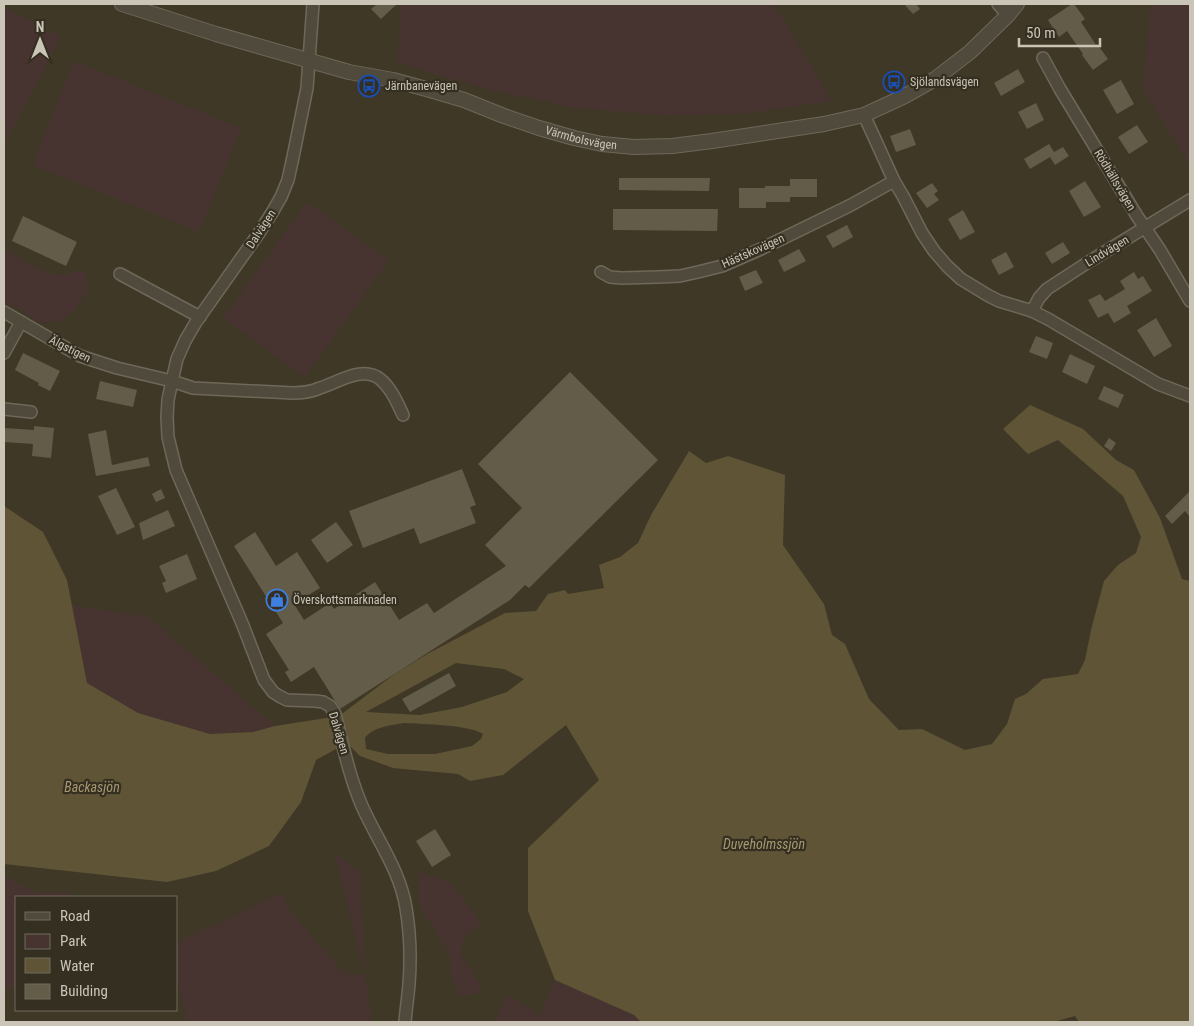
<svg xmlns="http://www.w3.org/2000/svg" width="1194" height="1026" viewBox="0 0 1194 1026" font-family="'Roboto Condensed',sans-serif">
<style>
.green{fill:#473431}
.water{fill:#5f5436;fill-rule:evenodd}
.building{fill:#635c48}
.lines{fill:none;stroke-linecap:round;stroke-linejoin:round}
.minor-casing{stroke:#6d6859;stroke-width:14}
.tertiary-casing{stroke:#6d6859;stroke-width:16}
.minor{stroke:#4f4a3b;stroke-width:11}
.tertiary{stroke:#4f4a3b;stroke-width:14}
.labels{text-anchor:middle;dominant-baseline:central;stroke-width:4.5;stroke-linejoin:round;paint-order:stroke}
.poi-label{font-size:12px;fill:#cac5b7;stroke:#342f20;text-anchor:start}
.street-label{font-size:12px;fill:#cac5b7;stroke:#342f20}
.water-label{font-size:14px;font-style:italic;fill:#a79872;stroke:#342f20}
</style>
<rect width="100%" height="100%" fill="#3f3827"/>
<g class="green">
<polygon points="400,4 769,4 783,19 832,101 741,114 657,115 570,107 495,91 398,63"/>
<polygon points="1151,4 1190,4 1188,69 1190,72 1190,165 1143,90"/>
<polygon points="4,7 61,36 4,145"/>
<polygon points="74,61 241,128 199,232 33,165"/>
<polygon points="307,202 389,260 305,377 223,318"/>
<path d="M4,249C17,256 49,277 62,275C73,273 72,269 85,271L89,289L76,308L64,320L40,323L4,300Z"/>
<polygon points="71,603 75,606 148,617 275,726 253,732 210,734 138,713 87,683"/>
<polygon points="334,852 360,872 365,974 372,1022 188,1022 176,977 176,943 281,893 292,913 344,974 365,974"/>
<polygon points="418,872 450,882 481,923 466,934 460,954 481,985 476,995 460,995 450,974 450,954 418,903"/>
<polygon points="4,876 38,893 70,893 68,897 16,897 16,990 4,986"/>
<polygon points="555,980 635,1015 641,1022 494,1022 508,995 540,1015"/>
</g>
<path class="water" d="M1030,405L1083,429L1116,460L1134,470L1160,518L1182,579L1190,581V1022H1079L1075,1016L1053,1022H641L634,1015L555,980L528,911V848L599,780L566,725L503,775L470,781L458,774L393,768L360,756L347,743L316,760L301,802L269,846L216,871L167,882L4,864V506L43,532L67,580L87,683L138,713L210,734L253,732L275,726L339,716L396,673L429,653L505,613L536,611L548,594L565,590L568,594L604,588L599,565L620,557L638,543L651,515L689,451L706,463L728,456L785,475L783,545L824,604L832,635L845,644L869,699L899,730L922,729L965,750L992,744L1007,724L1015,699L1026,694L1043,679L1078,674L1085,660L1091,630L1104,581L1118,565L1136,553L1141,537L1123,496L1058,440L1028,454L1003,429ZM456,663L504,669L524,679L507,692L462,707L420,715L366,712ZM404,723C422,724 471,725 483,734L481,739L472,746L435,754H388L366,749L365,738C373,727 391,725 404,723Z"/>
<g class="building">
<polygon points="377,4 397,4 381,19 371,9"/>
<polygon points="904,4 916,4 920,9 913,14"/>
<polygon points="1072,4 1074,4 1085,19 1081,22 1096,45 1097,44 1108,59 1093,70 1082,55 1083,54 1067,31 1059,37 1048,20"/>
<polygon points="1018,69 1025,82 1001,96 994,83"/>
<polygon points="1121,80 1134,104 1117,114 1103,90"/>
<polygon points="1036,103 1044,120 1027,129 1018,112"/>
<polygon points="1137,125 1148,142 1129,154 1118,137"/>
<polygon points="910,129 916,145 896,152 890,136"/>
<polygon points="1049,144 1054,152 1063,147 1069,156 1055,165 1050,157 1030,169 1024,159"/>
<polygon points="619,178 710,178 709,191 619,190"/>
<polygon points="790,179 817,179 817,197 790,197 790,202 766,202 766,208 739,208 739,188 765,188 765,186 790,186"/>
<polygon points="1085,181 1101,207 1084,217 1069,191"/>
<polygon points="932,183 938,191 934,194 939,200 927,208 916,193"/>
<polygon points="613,209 718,209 717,231 613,230"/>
<polygon points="963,210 975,232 960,240 948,219"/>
<polygon points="23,216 77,242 66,266 12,241"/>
<polygon points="847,225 853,237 833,248 826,236"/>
<polygon points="1063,242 1070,253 1052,264 1045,253"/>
<polygon points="799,249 806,261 784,272 778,260"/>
<polygon points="1006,252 1014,267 999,275 991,260"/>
<polygon points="756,270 763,283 745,291 739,277"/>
<polygon points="1134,272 1138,279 1143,276 1152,291 1127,306 1131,313 1114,323 1108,313 1098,318 1088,300 1100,294 1105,301 1125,289 1120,281"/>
<polygon points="1156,318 1172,346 1154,357 1137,330"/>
<polygon points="1036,336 1053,343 1047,359 1029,352"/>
<polygon points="23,353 60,371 50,391 38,385 39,383 15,370"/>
<polygon points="1070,354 1095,366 1087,384 1062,372"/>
<polygon points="570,372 658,460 529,588 525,585 510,600 340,709 314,667 291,682 285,672 289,670 266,634 283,623 234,546 255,532 276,566 297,552 320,588 294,604 304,620 330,603 334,609 375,582 399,620 427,603 434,613 506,566 485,545 522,508 478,464"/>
<polygon points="100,381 137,390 133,407 96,399"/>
<polygon points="1104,386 1124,395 1118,408 1098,399"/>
<polygon points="34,426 54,428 51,458 32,456 33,444 4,442 4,428 34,430"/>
<polygon points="106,430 112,465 148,457 150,466 96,476 88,434"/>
<polygon points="1109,438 1116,443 1111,451 1104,446"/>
<polygon points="462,469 476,505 470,507 476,523 420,544 414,528 363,548 349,511"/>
<polygon points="116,488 135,527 117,535 98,496"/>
<polygon points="161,489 165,498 156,502 152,494"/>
<polygon points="1190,491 1190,517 1185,511 1172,524 1165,516"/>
<polygon points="168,510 175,526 143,540 139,523"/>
<polygon points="336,522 353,545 327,563 311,540"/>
<polygon points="187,554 197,579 166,593 162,583 166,581 159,566"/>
<polygon points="449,673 456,686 410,712 402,699"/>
<polygon points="435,829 451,855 432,867 416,841"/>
</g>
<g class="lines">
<g class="minor-casing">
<g id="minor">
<path d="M313,4L307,88L293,157L288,180L281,197L273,211L259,233L196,322L185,341L177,359L172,381L168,400L167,417L168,437L176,470L242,623L264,680L273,692L279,696L287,700L315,701L323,702L330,706L335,714C343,745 349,776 362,806C377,840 400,870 406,908C410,932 411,959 409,984C408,997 406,1009 405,1022"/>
<polyline points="998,4 1008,15"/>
<polyline points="1043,58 1060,89 1137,216 1160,250 1190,301"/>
<polyline points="864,115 894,181 903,196 922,233 934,251 947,266 961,279 989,296 999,301 1032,311 1048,319 1158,384 1190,396"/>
<polyline points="601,272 610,277 622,278 658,277 680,276 698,272 722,266 761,249 851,205 894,181"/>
<polyline points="120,274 200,317"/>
<polyline points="1032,311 1039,298 1047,289 1090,261 1190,200"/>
<path d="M4,312L80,356L117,368L172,381L193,388L293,393C303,393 311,392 320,388C337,383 362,365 380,379C391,388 397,402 403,415"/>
<polyline points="4,353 21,322"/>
<polyline points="4,409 31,412"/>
</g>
</g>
<g class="tertiary-casing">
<g id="tertiary">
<path id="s1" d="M122,4L216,34L349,72L393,80L430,90L464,100L504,116L539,128L574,138L602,144L634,147L672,146L712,141L824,124L864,115L903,97L935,79L970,52L1008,15L1017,4"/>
</g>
</g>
<use href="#minor" class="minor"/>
<use href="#tertiary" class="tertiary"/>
</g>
<defs>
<g id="bus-ring" transform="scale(1.125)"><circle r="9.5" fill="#342f20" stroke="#1a4fb4" stroke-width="1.5"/><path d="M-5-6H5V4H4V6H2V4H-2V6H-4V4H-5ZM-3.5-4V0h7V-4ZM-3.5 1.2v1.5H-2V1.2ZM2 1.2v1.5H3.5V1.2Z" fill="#1a4fb4"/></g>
<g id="shop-ring" transform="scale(1.125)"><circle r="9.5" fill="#342f20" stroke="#3f7fe0" stroke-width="1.5"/><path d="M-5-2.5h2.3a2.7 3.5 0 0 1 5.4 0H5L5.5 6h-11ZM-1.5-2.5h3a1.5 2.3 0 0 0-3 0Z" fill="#3f7fe0"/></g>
</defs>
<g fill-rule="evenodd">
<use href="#bus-ring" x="894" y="82"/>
<use href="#bus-ring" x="369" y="86"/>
<use href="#shop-ring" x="277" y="600"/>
</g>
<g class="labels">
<g class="poi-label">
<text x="910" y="82">Sjölandsvägen</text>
<text x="385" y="86">Järnbanevägen</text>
<text x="293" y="600">Överskottsmarknaden</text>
</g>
<g class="street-label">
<text stroke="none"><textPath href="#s1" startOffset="479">Värmbolsvägen</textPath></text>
<text transform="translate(1115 180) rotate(59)">Rödhällsvägen</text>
<text transform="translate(261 229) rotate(-57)">Dalvägen</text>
<text transform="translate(753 251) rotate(-24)">Hästskovägen</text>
<text transform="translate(1107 251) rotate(-31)">Lindvägen</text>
<text transform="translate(70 349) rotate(27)">Älgstigen</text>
<text transform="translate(339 733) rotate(73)">Dalvägen</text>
</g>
<g class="water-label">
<text x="92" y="787">Backasjön</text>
<text x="764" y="844">Duveholmssjön</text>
</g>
</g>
<rect width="1194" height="1026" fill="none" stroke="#cac5b7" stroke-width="10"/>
<rect x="15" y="896" width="162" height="115" fill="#342f20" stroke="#706b5c"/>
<rect x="25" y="912" width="25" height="8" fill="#4f4a3b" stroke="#706b5c"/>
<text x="60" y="921" font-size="15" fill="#cac5b7">Road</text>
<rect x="25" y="934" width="25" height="15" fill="#473431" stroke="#706b5c"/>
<text x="60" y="946" font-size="15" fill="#cac5b7">Park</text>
<rect x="25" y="958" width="25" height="15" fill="#5f5436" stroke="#706b5c"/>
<text x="60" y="971" font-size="15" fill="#cac5b7">Water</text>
<rect x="25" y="984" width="25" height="15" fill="#635c48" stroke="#706b5c"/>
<text x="60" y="996" font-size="15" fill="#cac5b7">Building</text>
<g transform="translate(40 40)" stroke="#342f20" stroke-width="4" paint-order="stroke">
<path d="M0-4L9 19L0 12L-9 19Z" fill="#cac5b7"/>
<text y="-8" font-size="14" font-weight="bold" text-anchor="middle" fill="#cac5b7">N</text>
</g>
<path d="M1019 38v8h81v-8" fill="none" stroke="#cac5b7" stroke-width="2.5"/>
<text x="1026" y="38" font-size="15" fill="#cac5b7" stroke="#342f20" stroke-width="4" paint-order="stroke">50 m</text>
</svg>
